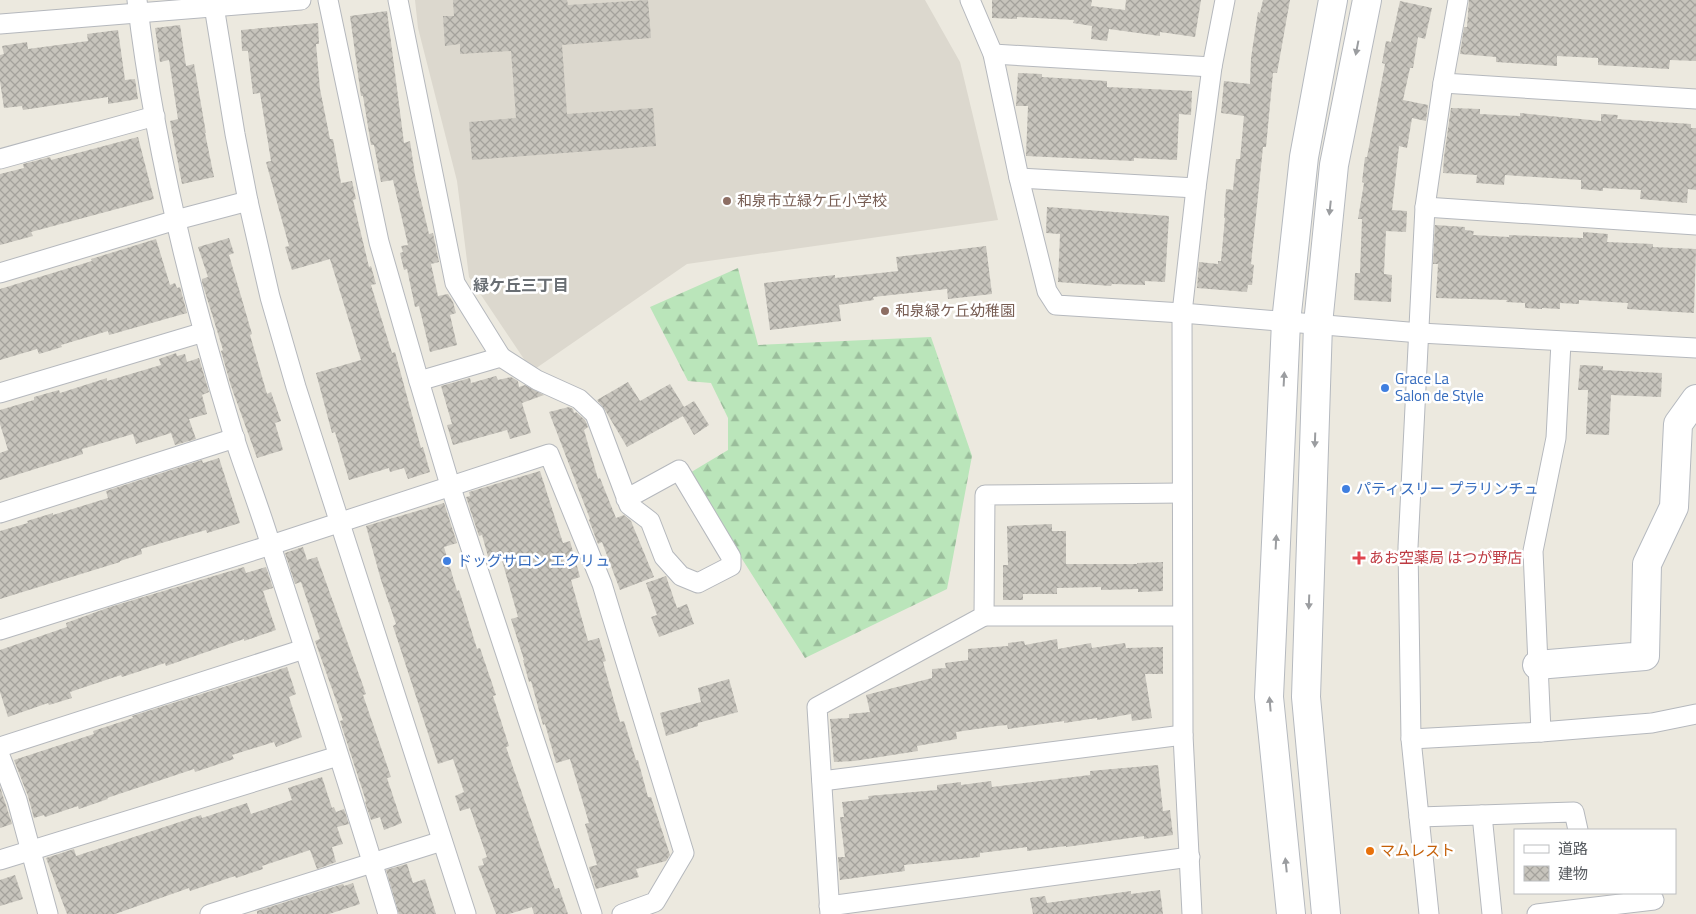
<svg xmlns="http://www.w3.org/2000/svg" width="1696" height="914" font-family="'Titillium Web','Noto Sans JP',sans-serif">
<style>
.education{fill:#dcd8ce}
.forest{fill:url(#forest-firs)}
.building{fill:url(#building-cross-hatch)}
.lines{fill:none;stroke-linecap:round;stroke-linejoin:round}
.street-casing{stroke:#b5b8bd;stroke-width:21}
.secondary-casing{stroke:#b5b9bf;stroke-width:30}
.street{stroke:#fff;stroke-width:19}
.secondary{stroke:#fff;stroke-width:28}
.oneway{fill:#9b9da0}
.education-dot{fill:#8d6e63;stroke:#fff;stroke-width:2}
.shop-dot{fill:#3f7fe0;stroke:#fff;stroke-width:2}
.health-dot{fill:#e0444e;stroke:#fff;stroke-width:2}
.food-dot{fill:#e8710a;stroke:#fff;stroke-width:2}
.labels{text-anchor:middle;stroke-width:5;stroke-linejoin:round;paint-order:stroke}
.education-label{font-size:15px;fill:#785e54;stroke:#fff;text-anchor:start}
.shop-label{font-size:15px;fill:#366cbe;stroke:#fff;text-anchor:start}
.health-label{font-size:15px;fill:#be3a42;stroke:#fff;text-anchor:start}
.food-label{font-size:15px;fill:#c56008;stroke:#fff;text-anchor:start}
.neighbourhood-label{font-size:16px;font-weight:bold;fill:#696e73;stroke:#fff}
</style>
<defs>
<pattern id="forest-firs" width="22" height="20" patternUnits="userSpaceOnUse" patternTransform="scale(1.25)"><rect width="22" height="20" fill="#bae5ba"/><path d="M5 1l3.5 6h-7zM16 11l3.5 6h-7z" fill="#9abd9b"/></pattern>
<pattern id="building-cross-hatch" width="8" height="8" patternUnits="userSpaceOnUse" patternTransform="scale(1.25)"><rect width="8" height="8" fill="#c7c4bc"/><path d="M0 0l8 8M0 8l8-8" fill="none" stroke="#a4a29c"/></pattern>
</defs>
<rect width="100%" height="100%" fill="#ece9df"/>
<!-- education -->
<path class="education" d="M415,0H925L960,62L998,220L687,264L532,371L469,277L457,181L418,28Z"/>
<!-- forest -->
<path class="forest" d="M738,268L758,345L931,337L972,456L947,589L805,658L688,474L728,450V418L711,383L688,381L650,307Z"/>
<!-- building -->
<g class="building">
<path d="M453,0H567L568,5L648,0L651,38L562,45L567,114L653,108L656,146L472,160L469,122L516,118L511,51L460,54V44L445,46L443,16H454Z"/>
<path d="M992,0H1092L1091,6L1125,10L1126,0H1201L1195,37L1160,32V36L1109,29L1107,41L1091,39L1092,26L1073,23L1074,20L1017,17V19L992,18Z"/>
<path d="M1263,0H1290L1277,73H1273L1266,147H1263L1251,264L1254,265L1252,285H1248L1247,292L1197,288L1199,262L1218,264V261H1221L1225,218H1224L1226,189L1233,190L1236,159H1240L1244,116L1221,113L1224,81L1250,84L1251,58L1258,12L1260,13Z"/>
<path d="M1469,0H1696V61L1670,60L1669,69L1598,65V58L1557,56V66L1496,62V57L1460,54L1464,27H1467Z"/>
<path d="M1400,1L1432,8L1425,39L1418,37L1413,68H1410L1403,100L1428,105L1426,121L1412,118L1407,148L1399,146L1392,210L1407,211L1406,232L1386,231L1384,274L1392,275L1391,302L1354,300L1355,273H1360L1362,219H1358L1364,183L1362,182L1365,157H1367L1385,64L1382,63L1386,41L1391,42Z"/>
<path d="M387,11L404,143L410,141L415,175L429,234L433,233L439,262L431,264L438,296L448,294L453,302L456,313L450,315L457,345L430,352L419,306L415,307L407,269L404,270L400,253L403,252L401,246L408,245L393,180L381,182L374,145H371L363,96H361L350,16Z"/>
<path d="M318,23L319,44H316L320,89L330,139H333L341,183L352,181L356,199L353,200L369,267L371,266L376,284L371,285L392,353L395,352L421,448L423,447L430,472L408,479L404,468L390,472L389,468L349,480L335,432L332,433L316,373L361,360L330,259L292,270L285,247L289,246L266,162L271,161L260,93L253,94L248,51H242L241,30Z"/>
<path d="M180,25L186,66L194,64L206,133H205L214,177L182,184L170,121L178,119L169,60L160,62L155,28Z"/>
<path d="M118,30L125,80L135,79L138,99L108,104V97L23,110L22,106L4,108L0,81V55L4,54L2,46L27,42L28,49L88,41L87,34Z"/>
<path d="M1018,73L1042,74V77L1107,81V87L1192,91L1191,115L1179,114L1177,160L1134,158V161L1026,156L1028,106H1016Z"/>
<path d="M1451,108L1480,109V114L1520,116V113L1601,121V114L1618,115L1617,119L1691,124V128H1696V190L1688,189L1687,203L1640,199L1641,190L1603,188V191L1581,189V180L1505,175L1504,185L1476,183L1477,175L1443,173L1444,157Z"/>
<path d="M138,137L154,199L31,232L33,236L0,245V174L24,168L23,164L35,161L50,157L51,160Z"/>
<path d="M1047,207L1169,216L1165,282L1145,281V285L1112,284L1111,286L1058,282L1060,234L1046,233Z"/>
<path d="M1435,225L1465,227V230L1474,231L1473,235L1509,237V235L1583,238V232L1608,234L1607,242L1653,244V247L1696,249L1694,313L1627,309L1628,303L1579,300V304L1560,303V309L1542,308V309L1525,308V303L1506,302L1507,300L1436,298L1438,264H1433Z"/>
<path d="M229,238L234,253L229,255L252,334L250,335L267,394L271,392L281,421L275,423L283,450L257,458L231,386L221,351L223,350L202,282V279L208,277L198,247Z"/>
<path d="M156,239L170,285L175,283L177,288L180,287L187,313L109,335L108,331L61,345L62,347L39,354L37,349L0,360V289L92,261L91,259Z"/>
<path d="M986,246L992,294L948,299L947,289L873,297L874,300L839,305L841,321L770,330L764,283L835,275V278L898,271L896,257Z"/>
<path d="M176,353L177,356L185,354L187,362L199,358L209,392L202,395L207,414L189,419L196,439L175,445L171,433L136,444L133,434L82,449L83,454L0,480V453L8,450L0,424V410L34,400V397L59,390L60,393L107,378V381L161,365L159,359Z"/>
<path d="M1580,365L1603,366V370L1662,373L1661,397L1611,395L1609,435L1586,434L1588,390H1578Z"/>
<path d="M496,376L498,380L511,377L518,381L519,387L525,385L544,395L522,403L531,433L510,439L507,430L453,445L447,425L452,424L441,386L470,378L471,383Z"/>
<path d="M628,382L640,401L670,384L684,407L694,401L709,425L694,435L683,416L627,447L605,410L597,400Z"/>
<path d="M569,407L573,409L574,413L576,412L585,420L588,427L584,430L598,479L600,478L616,518L624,515L631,521L654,577L620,590L602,542L598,544L589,520L590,519L549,412Z"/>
<path d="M219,458L240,523L207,533L206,530L141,549L142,554L120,561V562L0,599V531L28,523L27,521L53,513V515L108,498L106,491L202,460L203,463Z"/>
<path d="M540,471L563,543L570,541L580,577L571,580L588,641L599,638L606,661L603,662L620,722L624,721L636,760H638L648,797H651L670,855L666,861L636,869L639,877L596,889L589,867L597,865L585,824L589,823L570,759L556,763L545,724L543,725L531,681L529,682L523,660H524L511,619L518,617L501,557L489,560L482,535L479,536L466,497L470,496L469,492Z"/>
<path d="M444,503L457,543L444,547L457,591L459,590L477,649L480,648L496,695L493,696L509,746L506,747L555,889L559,888L568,914H534L532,907L509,914H496L478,866L484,865L482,859L487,857L470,808L460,811L455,796L464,792L453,759L438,764L393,626L396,624L381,580L366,526Z"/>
<path d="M1052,524V531H1066V564H1137V563L1163,562V591L1138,592V589L1101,590V587L1057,588V594H1023V600H1003V565H1008L1007,526Z"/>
<path d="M303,547L307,560L317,557L366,694L363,695L391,777L387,778L402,823L384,830L380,817L371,820L365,802L366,801L340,721L343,720L315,641L320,639L301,582L295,584L285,553Z"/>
<path d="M244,567L246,573L266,567L273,588L263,591L276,630L244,641V639L166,666L165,663L122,677L121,675L70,692L72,698L49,705L48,703L8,717L0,692V650L67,627L66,623L110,607Z"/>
<path d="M666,576L677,608L687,604L694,624L659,637L651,617L657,615L646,583Z"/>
<path d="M1057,639L1058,649L1091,643L1092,648L1125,643L1126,648L1163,647V674H1145L1152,718L1132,721L1131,714L1097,720V718L1064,723V721L1008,729L1007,725L997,726L956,732L957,739L917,746L918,751L854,761L834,762L830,719L849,718V714L870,712L866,695L932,678V669L946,668L945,663L968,660V649L1008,646V643L1024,641L1025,645Z"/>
<path d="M287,667L296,694L289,697L302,737L276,747L274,742L232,755L234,759L195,772L194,769L107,798L108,799L79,809L78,806L45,817L44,815L34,818L28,796L14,760L94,734L93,731L133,718L132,716Z"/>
<path d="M729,679L738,712L698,723V726L666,736L660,713L701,702L698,688Z"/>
<path d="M1158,765L1163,811L1170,810L1173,835L1144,839V836L1066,847V846L1027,851V847L980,853V857L904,865L905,871L840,880L838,857H845L840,817H844L842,802L869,799L868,796L937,790V785L961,782V785L991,781L992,787L1090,775V771Z"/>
<path d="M322,777L332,808L334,807L336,812L344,809L349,824L337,827L343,844L332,847L336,862L317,869L310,850L262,866L263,869L236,878L235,876L190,891L189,888L115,914H67L46,858L74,849L76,856L201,815L202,818L247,803L251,814L292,800L288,788Z"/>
<path d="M0,787L12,824L0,828Z"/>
<path d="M407,864L413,883L425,879L436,914H399L386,870Z"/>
<path d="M15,875L23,899L0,906V880Z"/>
<path d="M353,883L360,904L329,914H257V911L343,884L344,886Z"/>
<path d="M1160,890L1163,914H1033L1030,898L1045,896L1047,903L1131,891V894Z"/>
</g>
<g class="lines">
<!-- street casing -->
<g class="street-casing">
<g id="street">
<path d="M137,0C154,147 191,296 234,437C246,474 260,509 271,546C311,668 351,791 388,914"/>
<path d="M213,0L235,134L248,201L270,297L296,387L466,914"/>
<path d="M328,0L379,242L419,381L450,485L592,914"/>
<path d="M398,0L455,283L501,357L419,381"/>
<path d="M970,0L993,54L1019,178L1047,291L1056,305L1182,313L1420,333L1696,348"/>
<path d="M0,24L301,0"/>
<path d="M993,54L1212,67"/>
<path d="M1443,83L1696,99"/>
<path d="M0,159L155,116"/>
<path d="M1019,178L1196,188"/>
<path d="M1425,207L1696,225"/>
<path d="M0,273L176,220L248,201"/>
<path d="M501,357L537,380L579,399L595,414L629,505L650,521L664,557L681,576L698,583L731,566V557L679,470L626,499"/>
<path d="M0,393L204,332"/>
<path d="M0,513L235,438"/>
<path d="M984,616H1182"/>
<path d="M0,630L271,545L549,454L602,584L684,853L655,902L622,914"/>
<path d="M1541,732L1533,551L1556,438L1561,342"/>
<path d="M1411,739L1541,732L1652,723L1696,714"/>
<path d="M0,747L304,649"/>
<path d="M0,756L17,800L48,914"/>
<path d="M822,781L1183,735"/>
<path d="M1482,815L1492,914"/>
<path d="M1419,817L1574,812L1578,830"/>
<path d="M0,860L338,756"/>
<path d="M829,906L1190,857"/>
<path d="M210,914L442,841"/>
<path d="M830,914L817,707L984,616L985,495L1182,493"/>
<path d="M1192,914L1183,735L1182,313L1196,188L1212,67L1225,0"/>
<path d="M1429,914L1411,739L1408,547L1425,207L1443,83L1458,0"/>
<path d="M1537,914L1654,900"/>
</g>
</g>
<!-- secondary casing -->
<g class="secondary-casing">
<g id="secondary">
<path d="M1537,665L1645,656L1647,564L1674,507L1678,424L1696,399"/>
<path d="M1291,914L1269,697L1286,322L1304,157L1333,0"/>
<path d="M1326,914L1306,697L1318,324L1334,165L1367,0"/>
</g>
</g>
<!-- street -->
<use href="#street" class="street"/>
<!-- secondary -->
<use href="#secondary" class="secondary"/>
</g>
<!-- one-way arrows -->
<defs><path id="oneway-solid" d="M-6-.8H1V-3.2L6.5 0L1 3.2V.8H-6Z" transform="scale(1.25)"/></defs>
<g class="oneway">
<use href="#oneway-solid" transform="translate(1357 48) rotate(101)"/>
<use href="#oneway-solid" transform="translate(1330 208) rotate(96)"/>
<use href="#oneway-solid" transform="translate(1284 379) rotate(-87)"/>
<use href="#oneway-solid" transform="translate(1315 440) rotate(92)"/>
<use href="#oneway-solid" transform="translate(1276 542) rotate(-87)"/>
<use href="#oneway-solid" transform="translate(1309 602) rotate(92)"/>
<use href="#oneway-solid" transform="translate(1270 704) rotate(-95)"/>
<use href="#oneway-solid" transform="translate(1286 865) rotate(-96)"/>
</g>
<!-- markers -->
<g class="education-dot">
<circle cx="727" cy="201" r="5"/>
<circle cx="885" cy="311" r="5"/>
</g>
<g class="shop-dot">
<circle cx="1385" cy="388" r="5"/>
<circle cx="1346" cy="489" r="5"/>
<circle cx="447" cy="561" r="5"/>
</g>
<path class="health-dot" d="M1356.5 550.5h5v5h5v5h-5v5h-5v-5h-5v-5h5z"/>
<circle class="food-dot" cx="1370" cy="851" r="5"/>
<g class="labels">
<!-- education labels -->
<g class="education-label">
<text x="737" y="206">和泉市立緑ケ丘小学校</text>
<text x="895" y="316">和泉緑ケ丘幼稚園</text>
</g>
<!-- shop labels -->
<g class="shop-label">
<text x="1395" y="384">Grace La<tspan x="1395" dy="17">Salon de Style</tspan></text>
<text x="1356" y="494">パティスリー プラリンチュ</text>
<text x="457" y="566">ドッグサロン エクリュ</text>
</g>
<!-- health labels -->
<g class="health-label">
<text x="1369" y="563">あお空薬局 はつが野店</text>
</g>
<!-- food labels -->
<g class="food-label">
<text x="1380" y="856">マムレスト</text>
</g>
<!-- neighbourhood labels -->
<g class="neighbourhood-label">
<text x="521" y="291">緑ケ丘三丁目</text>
</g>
</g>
<!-- legend -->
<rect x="1514" y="829" width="162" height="65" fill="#ffffff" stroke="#bcbec0"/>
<rect x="1524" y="845" width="25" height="8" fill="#ffffff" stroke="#bcbec0"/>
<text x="1558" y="854" font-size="15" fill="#585c61">道路</text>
<rect x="1524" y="866" width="25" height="15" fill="url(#building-cross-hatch)" stroke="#bcbec0"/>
<text x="1558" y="879" font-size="15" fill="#585c61">建物</text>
</svg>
